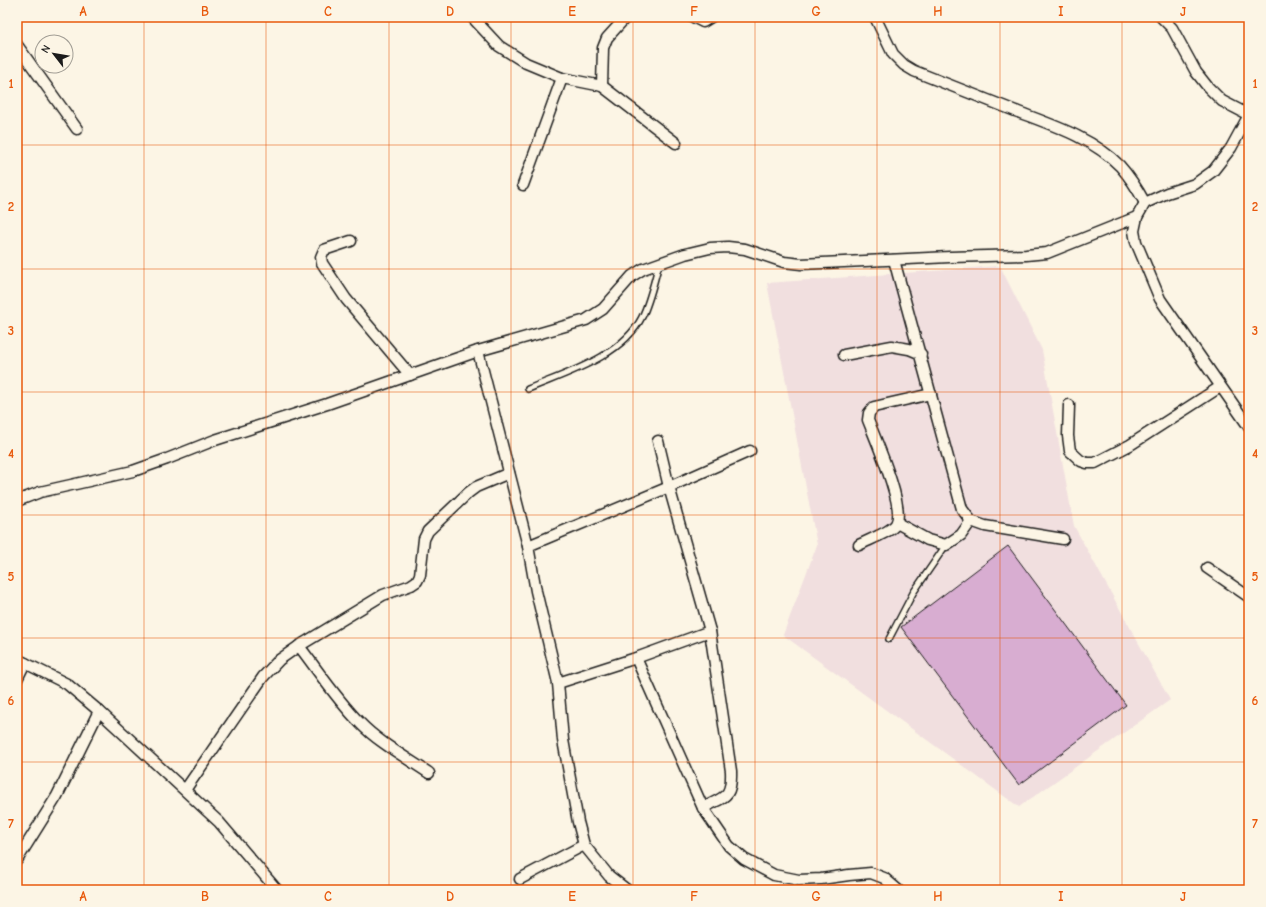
<svg xmlns="http://www.w3.org/2000/svg" width="1266" height="907" font-family="'Comic Neue',sans-serif">
<style>
.built{fill:#f1dfdf}
.building{fill:#d8add1;stroke:#1c1c1c}
.lines{fill:none;stroke-linecap:round;stroke-linejoin:round}
.lane-casing{stroke:#1c1c1c;stroke-width:8}
.street-casing{stroke:#1c1c1c;stroke-width:13}
.lane{stroke:#fcf5e5;stroke-width:5}
.street{stroke:#fcf5e5;stroke-width:10}
.grid{fill:none;stroke:#e8590c;stroke-width:1;stroke-opacity:0.55}
.neatline{fill:none;stroke:#e8590c;stroke-width:1.5}
.grid-label{font-size:13px;text-anchor:middle;font-weight:bold;fill:#e8590c}
</style>
<rect width="100%" height="100%" fill="#fcf5e5"/>
<filter id="ink" filterUnits="userSpaceOnUse"><feTurbulence type="fractalNoise" baseFrequency=".025" numOctaves="2"/><feDisplacementMap in="SourceGraphic" scale="8" xChannelSelector="R" yChannelSelector="G"/><feConvolveMatrix kernelMatrix="1 2 1 2 8 2 1 2 1" color-interpolation-filters="sRGB"/></filter>
<g filter="url(#ink)">
<!-- built -->
<path class="built" d="M1000,266L1042,350L1074,526L1170,700L1019,807L783,635L817,545L767,283Z"/>
<!-- building -->
<path class="building" d="M1008,546L1126,705L1019,785L901,627Z"/>
<g class="lines">
<!-- lane casing -->
<g class="lane-casing">
<g id="lane">
<path d="M528,389C566,373 622,357 642,317C650,301 654,281 659,264"/>
<path d="M889,639L913,593L946,545"/>
</g>
</g>
<!-- street casing -->
<g class="street-casing">
<g id="street">
<path d="M472,17L499,46L526,63L562,78L602,86L676,143"/>
<path d="M693,17L703,22L711,17"/>
<path d="M875,17L893,54L904,65L914,71C947,84 980,97 1013,110C1049,124 1092,137 1120,166C1130,177 1138,190 1145,203"/>
<path d="M1161,17L1172,28L1196,72L1207,86L1222,101L1249,115L1231,148L1213,171L1195,184L1167,193L1145,203L1137,217L1134,231L1136,242L1160,299L1249,427"/>
<path d="M17,45L77,129"/>
<path d="M602,86L603,48L607,38L626,17"/>
<path d="M523,185L562,78"/>
<path d="M351,241L324,250L321,257L322,263L346,299L410,375"/>
<path d="M894,260L962,509L971,521L985,526L1063,539"/>
<path d="M478,351L528,546L536,591L558,683L563,740L578,822L584,845L609,876L627,890"/>
<path d="M844,355L892,346L909,349L921,354"/>
<path d="M1069,405L1068,436L1070,451L1081,461L1087,463H1095L1130,445L1220,387"/>
<path d="M658,441L669,487L710,631L731,771C732,798 725,796 703,808"/>
<path d="M17,501L40,492L133,471L167,459L215,440L327,404L478,351L586,320L603,309L632,276L643,269L685,254L710,248L728,247L745,249L784,262L801,264L950,257L1026,255L1047,253L1137,217"/>
<path d="M897,523L928,540L946,545L961,535L971,521"/>
<path d="M859,545C868,540 891,532 896,524C906,508 875,438 868,420L869,413L874,407L931,394"/>
<path d="M528,546L669,487L750,451"/>
<path d="M1207,568L1249,597"/>
<path d="M299,646C319,672 337,700 360,723C378,742 407,758 429,773"/>
<path d="M636,658L703,808L729,846L744,859L774,875L799,880L821,879L849,875L871,873L884,878L898,890"/>
<path d="M17,659L67,684L99,711L219,822L277,890"/>
<path d="M17,679L25,663"/>
<path d="M558,683L636,658L710,631"/>
<path d="M185,790L263,677L279,660L299,646L383,595L411,585L417,581L420,575L424,539L428,531L468,493L476,487L509,473"/>
<path d="M17,860L57,796L99,711"/>
<path d="M520,879L584,845"/>
</g>
</g>
<!-- lane -->
<use href="#lane" class="lane"/>
<!-- street -->
<use href="#street" class="street"/>
</g>
</g>
<!-- grid -->
<path class="grid" d="M144,17V890M266,17V890M389,17V890M511,17V890M633,17V890M755,17V890M877,17V890M1000,17V890M1122,17V890M17,145H1249M17,269H1249M17,392H1249M17,515H1249M17,638H1249M17,762H1249"/>
<!-- margin -->
<rect width="1266" height="907" fill="none" stroke="#fcf5e5" stroke-width="44"/>
<!-- north arrow -->
<g transform="translate(54 54) rotate(301)"><circle r="19" fill="#fcf5e5" stroke="#a29e95"/>
<path d="M0-3L7 15L0 10L-7 15Z" fill="#1c1c1c"/>
<text y="-6" font-size="11" font-weight="bold" text-anchor="middle" fill="#1c1c1c">N</text>
</g>
<rect x="22" y="22" width="1222" height="863" class="neatline"/>
<g class="grid-label">
<text x="83" y="16">A</text>
<text x="205" y="16">B</text>
<text x="328" y="16">C</text>
<text x="450" y="16">D</text>
<text x="572" y="16">E</text>
<text x="694" y="16">F</text>
<text x="816" y="16">G</text>
<text x="938" y="16">H</text>
<text x="1061" y="16">I</text>
<text x="1183" y="16">J</text>
<text x="11" y="88">1</text>
<text x="1255" y="88">1</text>
<text x="11" y="211">2</text>
<text x="1255" y="211">2</text>
<text x="11" y="335">3</text>
<text x="1255" y="335">3</text>
<text x="11" y="458">4</text>
<text x="1255" y="458">4</text>
<text x="11" y="581">5</text>
<text x="1255" y="581">5</text>
<text x="11" y="705">6</text>
<text x="1255" y="705">6</text>
<text x="11" y="828">7</text>
<text x="1255" y="828">7</text>
<text x="83" y="901">A</text>
<text x="205" y="901">B</text>
<text x="328" y="901">C</text>
<text x="450" y="901">D</text>
<text x="572" y="901">E</text>
<text x="694" y="901">F</text>
<text x="816" y="901">G</text>
<text x="938" y="901">H</text>
<text x="1061" y="901">I</text>
<text x="1183" y="901">J</text>
</g>
</svg>
